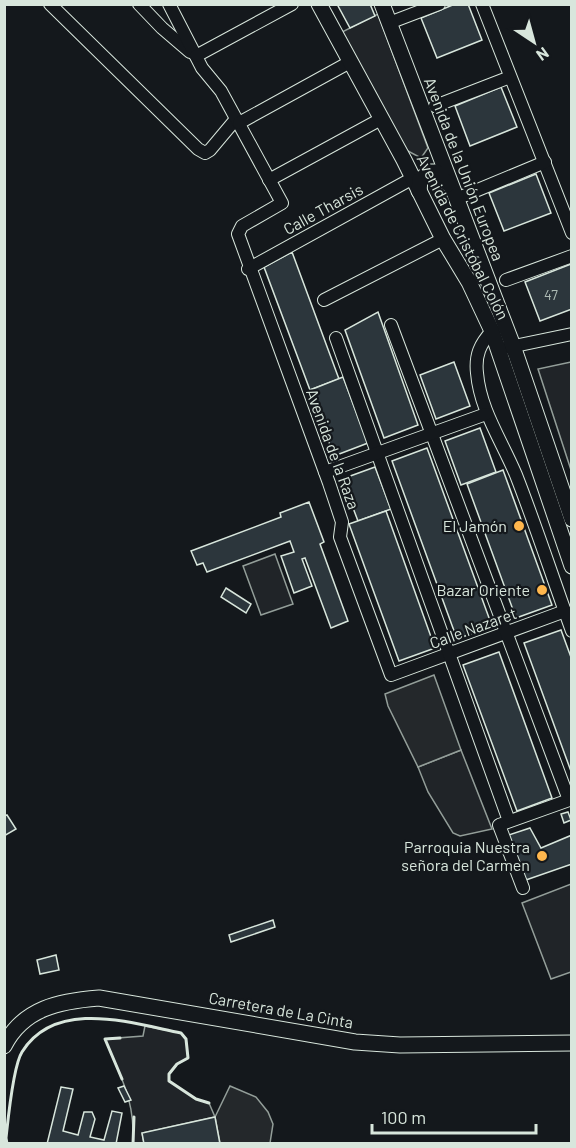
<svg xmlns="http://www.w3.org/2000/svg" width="576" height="1148" font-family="Barlow,sans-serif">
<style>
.green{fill:#202428;stroke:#939e99;stroke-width:1.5}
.parking{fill:#24282b;stroke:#939e99;stroke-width:1.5}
.building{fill:#2c363c;stroke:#d8e6dc;stroke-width:1.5}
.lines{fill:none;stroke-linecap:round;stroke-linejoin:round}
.minor-casing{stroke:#d8e6dc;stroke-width:14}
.major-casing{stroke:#d8e6dc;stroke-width:17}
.minor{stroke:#14181c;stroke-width:12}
.major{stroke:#14181c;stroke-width:15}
.wall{stroke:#d8e6dc;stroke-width:3}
.poi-dot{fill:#ffb74d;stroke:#14181c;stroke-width:2}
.labels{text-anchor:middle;stroke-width:4.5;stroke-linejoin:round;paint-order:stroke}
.number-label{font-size:14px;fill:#adbab4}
.street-label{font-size:16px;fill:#d8e6dc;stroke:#14181c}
.poi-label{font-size:16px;fill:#d8e6dc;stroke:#14181c;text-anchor:end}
</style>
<rect width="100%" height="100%" fill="#14181c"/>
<!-- green -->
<g class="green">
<path d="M378,14L428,148L421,158L406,150L342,32Z"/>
<path d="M571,362H572L571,470L538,369Z"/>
<path d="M275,554L293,604L261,615L243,566Z"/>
<path d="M461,750L492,829L460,836L453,833L428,792L418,767Z"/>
<path d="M571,884V972L551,979L522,903Z"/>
<path d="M145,1026L181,1033L186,1039L188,1058L177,1064L169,1074V1081L196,1099L209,1103L215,1117L142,1133L144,1143H133C135,1100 121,1078 105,1039L143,1036Z"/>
</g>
<!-- parking -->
<g class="parking">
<path d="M434,675L461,750L418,767L388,706L385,694Z"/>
<path d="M230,1086L256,1097L268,1112L273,1124L270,1143H220L215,1117Z"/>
</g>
<!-- building -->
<g class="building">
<path d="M337,4H370L375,16L350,28Z"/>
<path d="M455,4H468L482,40L437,58L421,18Z"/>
<path d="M501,87L517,127L470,146L455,106Z"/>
<path d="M536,174L551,213L504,231L489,193Z"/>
<path d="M292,252L339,379L310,390L264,267Z"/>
<path d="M571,264L572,309L540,321L525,282Z"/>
<path d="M378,312L418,425L384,438L345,330Z"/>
<path d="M454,362L470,406L436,419L420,375Z"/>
<path d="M343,377L368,443L334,456L310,390Z"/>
<path d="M480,428L496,472L461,485L445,441Z"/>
<path d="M427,448L492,626L457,639L392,461Z"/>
<path d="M375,467L391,509L358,521L342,479Z"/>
<path d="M503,470L552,605L516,618L467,484Z"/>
<path d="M309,502L324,542L320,544L348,621L331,628L305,558L302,559L312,586L294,593L281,556L294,552L290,541L207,572L203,563L197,565L191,551L281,517L280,513Z"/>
<path d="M386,511L435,648L399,661L349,524Z"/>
<path d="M226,588L251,604L246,613L221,597Z"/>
<path d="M561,630L572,660V774L524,643Z"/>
<path d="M499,652L552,798L517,811L463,665Z"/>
<path d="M568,812L571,820L564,823L561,814Z"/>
<path d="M7,815L16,829L4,836V816Z"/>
<path d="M530,828L541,848L572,835V864L523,881L506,836Z"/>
<path d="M273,920L275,927L231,942L229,935Z"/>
<path d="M56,955L59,970L40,974L37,960Z"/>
<path d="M124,1086L131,1100L125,1102L118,1088Z"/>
<path d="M61,1087L73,1089L63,1131L78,1135L84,1112H92L95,1119L90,1137L104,1140L112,1111L122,1113L116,1144H47Z"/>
<path d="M215,1117L220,1144H144L142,1133Z"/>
</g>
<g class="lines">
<!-- minor casing -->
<g class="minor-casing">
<g id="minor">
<path d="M50,4L198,149L205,153L210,150L236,119"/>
<path d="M139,4L162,28L190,52"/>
<path d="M169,4L202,68L221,91L282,203L242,226L238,234L329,483L342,522L340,537L391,675L565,611"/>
<path d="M482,4L572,233"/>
<path d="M389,23L439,4"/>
<path d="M196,56L292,4"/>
<path d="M435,106L510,77"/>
<path d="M239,123L350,62"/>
<path d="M269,180L381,119"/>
<path d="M456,199L545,162"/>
<path d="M248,269L413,178"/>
<path d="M506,280L572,256"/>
<path d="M324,300L443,239"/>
<path d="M391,325L569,800"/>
<path d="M492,331C480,344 475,355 477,373C480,410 502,441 516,475C536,526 553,579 572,631"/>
<path d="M336,338L509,821"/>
<path d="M505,348L572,334"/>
<path d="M325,472L486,414"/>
<path d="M523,888L499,825L572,799"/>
</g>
</g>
<!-- major casing -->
<g class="major-casing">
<g id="major">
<path d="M319,4L404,160L443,239L469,282L492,331L572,566"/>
<path d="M382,4L513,346L572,519"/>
<path d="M419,191L420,180L429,172H436L448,184"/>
<path d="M4,1046C23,1008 60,1001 99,998L355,1042L400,1045L572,1043"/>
</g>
</g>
<!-- minor -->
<use href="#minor" class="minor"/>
<!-- major -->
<use href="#major" class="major"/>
<!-- wall -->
<g class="wall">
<path d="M120,1038L105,1039L122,1079"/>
<path d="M7,1144L6,1138C8,1120 13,1066 22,1052C56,998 131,1023 181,1033L186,1039L188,1058L177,1064L169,1074V1081L196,1099L209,1103"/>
<path d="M133,1144L134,1117"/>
</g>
</g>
<!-- markers -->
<g class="poi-dot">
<circle cx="519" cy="526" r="6"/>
<circle cx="542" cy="590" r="6"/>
<circle cx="542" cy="856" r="6"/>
</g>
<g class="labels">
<!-- number labels -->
<g class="number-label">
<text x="551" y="300">47</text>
</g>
<!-- street labels -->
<g class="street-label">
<text transform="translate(464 169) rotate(69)" y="6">Avenida de la Unión Europea</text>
<text transform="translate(323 209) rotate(-29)" y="6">Calle Tharsis</text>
<text transform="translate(463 237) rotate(63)" y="6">Avenida de Cristóbal Colón</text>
<text transform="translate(333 449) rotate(70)" y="6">Avenida de la Raza</text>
<text transform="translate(473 628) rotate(-20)" y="6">Calle Nazaret</text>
<text transform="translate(281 1010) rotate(10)" y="6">Carretera de La Cinta</text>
</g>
<!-- poi labels -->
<g class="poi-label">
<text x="507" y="532">El Jamón</text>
<text x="530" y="596">Bazar Oriente</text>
<text x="530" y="853">Parroquia Nuestra<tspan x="530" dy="18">señora del Carmen</tspan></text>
</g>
</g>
<!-- border -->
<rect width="576" height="1148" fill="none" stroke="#d8e6dc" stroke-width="12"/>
<!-- north arrow -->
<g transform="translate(534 42) rotate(144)" stroke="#14181c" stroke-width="4.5" paint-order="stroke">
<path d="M0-4.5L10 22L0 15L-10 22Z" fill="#d8e6dc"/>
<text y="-9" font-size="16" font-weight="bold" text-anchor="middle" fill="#d8e6dc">N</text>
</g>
<!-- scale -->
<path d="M372 1124v9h164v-9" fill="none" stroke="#d8e6dc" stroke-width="3"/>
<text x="381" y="1124" font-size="18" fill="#d8e6dc" stroke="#14181c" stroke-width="4.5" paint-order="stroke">100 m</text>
</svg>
